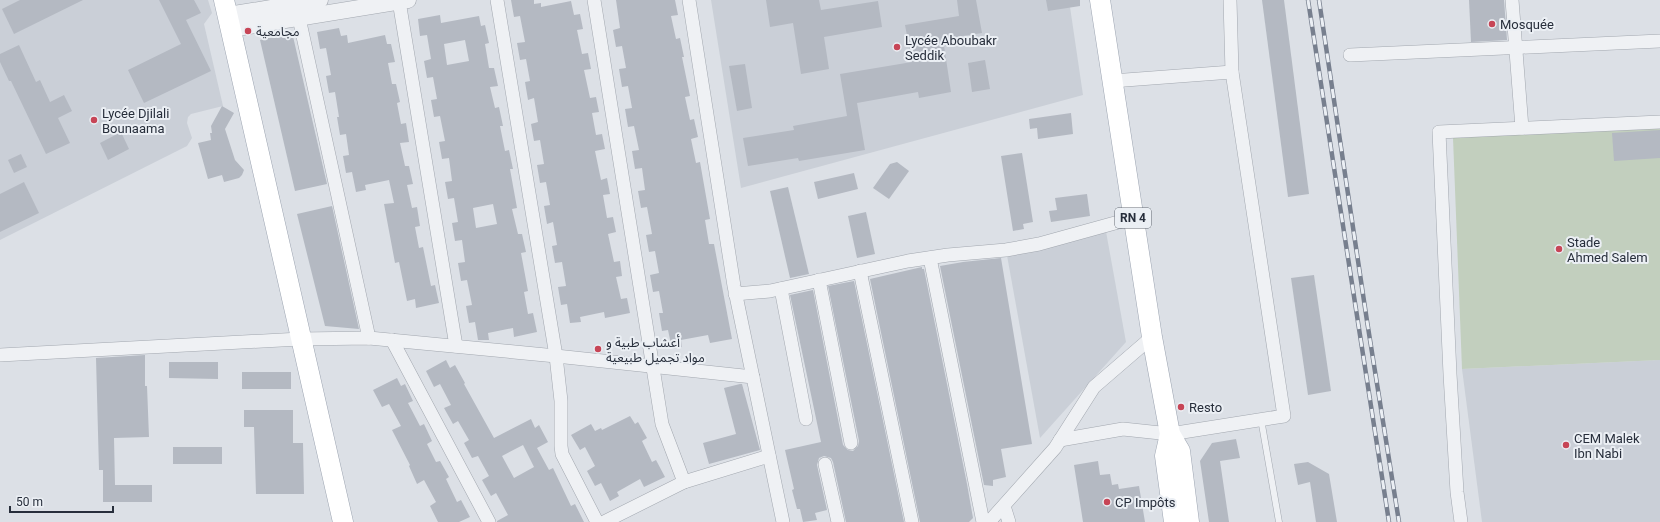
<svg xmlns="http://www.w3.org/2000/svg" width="1660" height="522" font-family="Roboto,'Noto Sans Arabic',sans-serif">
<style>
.built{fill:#cacfd7}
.green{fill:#c2cfbe}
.building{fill:#b4b9c2;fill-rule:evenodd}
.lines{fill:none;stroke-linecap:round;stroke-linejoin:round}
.service-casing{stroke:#a2a7af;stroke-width:7}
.minor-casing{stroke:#a2a7af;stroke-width:14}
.tertiary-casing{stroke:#a2a7af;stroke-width:17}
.primary-casing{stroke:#9ca4b1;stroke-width:21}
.service{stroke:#eff1f4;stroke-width:6}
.minor{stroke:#eff1f4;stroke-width:13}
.tertiary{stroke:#eff1f4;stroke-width:16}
.primary{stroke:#fff;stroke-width:20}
.rail-casing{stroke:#777f8e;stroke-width:4.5}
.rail{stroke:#ebeff4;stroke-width:3;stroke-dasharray:9;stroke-linecap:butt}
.poi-dot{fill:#c74556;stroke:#ebeff4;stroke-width:1.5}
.labels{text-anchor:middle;stroke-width:4;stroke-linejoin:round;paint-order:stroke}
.shield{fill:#ebeff4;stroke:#626872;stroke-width:1}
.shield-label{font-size:12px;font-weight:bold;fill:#272e3b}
.poi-label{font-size:13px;fill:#272e3b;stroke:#ebeff4;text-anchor:start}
</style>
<rect width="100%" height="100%" fill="#dce0e6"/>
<!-- built -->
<g class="built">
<path d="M0,0H208L212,13L204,24L223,106L191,114L188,117L187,123L192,138L187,146L0,240Z"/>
<path d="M711,0H1069L1083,95L741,188Z"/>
<path d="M1105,226L1126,342L1040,438L1006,250Z"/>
<path d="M1660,360V522H1482L1462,369Z"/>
</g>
<!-- green -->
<path class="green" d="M1660,127V360L1462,369L1453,138Z"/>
<!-- building -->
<g class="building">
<path d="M20,0H83L14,34L2,9Z"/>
<path d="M159,0H194L201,13L186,20L211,71L144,103L128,70L181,44Z"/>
<path d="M511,0H534V4L541,3V7L571,1L574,15L580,14L583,29L577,30L582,54L588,53L591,69L584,70L590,98L596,97L599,112L592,113L596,135L602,134L605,149L595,151L601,180L607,178L610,194L603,195L607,218L613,217L616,232L608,234L614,262L620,261L622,276L616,277L621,299L627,298L630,313L605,318L604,312L580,317L581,322L570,323L567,304L561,305L558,287L566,286L562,262L555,263L552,246L557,245L553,222L547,224L544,206L550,205L546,182L540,183L537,165L544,164L540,140L534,141L531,124L538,122L534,98L528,100L525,82L530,81L526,59L520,60L517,43L525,42L520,16L514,17Z"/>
<path d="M616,0H675L678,15L671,16L676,39L680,38L684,57H682L690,96L685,97L690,120L694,119L698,137L691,139L696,163L700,162L710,219L705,220L709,244H714L732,339L710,343L708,335L681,340L682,347L672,349L668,330L662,331L659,313H663L659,291L653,292L650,275L659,273L655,251L649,252L646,235L652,234L647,207L641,208L638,191L645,190L642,168L635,169L632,151L639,150L634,126L628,127L625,109L632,108L628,86L622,87L619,69L626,68L622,46L616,47L613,30L620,28Z"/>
<path d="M766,0H819L821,10L878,1L882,27L824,37L829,69L801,74L793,23L770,27Z"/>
<path d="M957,0H976L982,33L943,39L951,92L919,98L918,92L857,103L865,150L799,161L798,158L748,166L743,138L794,130L793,126L847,116L840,74L912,62L905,25L959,16Z"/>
<path d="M1046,0H1080V6L1048,11Z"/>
<path d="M1262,0H1284L1309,194L1288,197Z"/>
<path d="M1469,0H1504L1507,40L1471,42Z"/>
<path d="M440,15L441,23L479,16L481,26L485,25L489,43L485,44L489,68H494L498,86L490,87L495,108L499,107L503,126H500L505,151L509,150L513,169H510L517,208L512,209L518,234H522L526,252L521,253L528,291L524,292L528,314L533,313L537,332L514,337L513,328L488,333L489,340H478L475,322L469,323L466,306L472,305L467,280L461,281L458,263L465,262L462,240L455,241L452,223L458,222L454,198L448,199L445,182L452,181L449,158L442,159L439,142L445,141L440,116L434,117L431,100L437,99L433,77L427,78L424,61L431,59L427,35L420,36L418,19ZM465,40L469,61L447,65L444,44ZM493,204L497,224L476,228L473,208Z"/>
<path d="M339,28L341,36L347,35L348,43L385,35L387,44H391L395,62L388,63L392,84H396L400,102L397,103L401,124L406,123L409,142L400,143L405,166H409L413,184L407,185L412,208L417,207L420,226L415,227L419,248L423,247L431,286L435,285L439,303L416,308L415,299L407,301L399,262L395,263L384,204L394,203L389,180L365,185L366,190L356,192L352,172L346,173L343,156L349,155L346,134L340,135L337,117H339L335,92L329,93L326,76L331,75L326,48L320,49L317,32Z"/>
<path d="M292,32L327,184L295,191L260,40Z"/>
<path d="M19,45L36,82L40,80L50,102L64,95L72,111L58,118L70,143L46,154L11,81H9L0,62V54Z"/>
<path d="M985,60L990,89L972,92L968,63Z"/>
<path d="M745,64L752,108L737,111L729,66Z"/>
<path d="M222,106L234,113L225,129L235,160L244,170L242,175L239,178L224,182L222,175L208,179L198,143L211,140L210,133H212L211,126Z"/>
<path d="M1071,113L1073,134L1038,139L1037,128L1030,129L1029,119Z"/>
<path d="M1660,130V158L1614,161L1612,133Z"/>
<path d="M121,132L129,149L108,160L100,143Z"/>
<path d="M1022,153L1033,222L1023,224L1024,229L1013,231L1001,156Z"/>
<path d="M21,154L27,167L14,173L8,160Z"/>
<path d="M897,162L909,171L889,199L873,188L890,164Z"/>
<path d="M854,173L858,189L818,199L814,182Z"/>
<path d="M24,182L39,213L0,232V194Z"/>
<path d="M788,187L809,274L790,278L770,191Z"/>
<path d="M1087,194L1090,216L1051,222L1049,211L1057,210L1055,198Z"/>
<path d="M332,206L359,329L325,326L297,214Z"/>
<path d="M866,212L875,254L857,258L848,216Z"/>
<path d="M1001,258L1032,444L1001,449L1006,477L993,480V486L984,485L940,266L963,262Z"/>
<path d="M922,267V269H924L967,484L973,518L969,522H920L870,279Z"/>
<path d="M1314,275L1331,391L1308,395L1291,278Z"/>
<path d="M854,281L904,522H846L833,462L831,458L824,456L819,458L817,465L827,510L815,513L817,520L803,522L800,509H797L792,490L794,489L785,450L821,442L790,295L813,290L843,445L848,450L853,451L858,446L859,441L828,286Z"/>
<path d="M145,355V386H147L149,437L114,438L115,485H152V502H103V470H99L96,358Z"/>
<path d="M446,360L450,368L455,365L465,383L464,384L494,438L531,419L535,428L539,425L548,442L537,448L549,470L553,468L571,506L575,504L584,522H497V521L508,515L496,493L491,496L482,480L489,476L478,456L472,458L464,443L469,440L458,421L453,424L444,408L451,405L440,384L434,387L426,371ZM523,445L534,467L514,478L502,456Z"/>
<path d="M169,362H218V379L169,378Z"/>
<rect x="242" y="372" width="49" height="17"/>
<path d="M397,378L401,386L405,384L413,401L408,403L420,426L424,424L432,441L427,444L436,462L440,461L449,477L446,479L457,502L461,500L470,517L459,522H438L430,506L436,502L424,480L417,484L409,466L410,465L392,430L401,426L389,404L382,407L373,390Z"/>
<path d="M740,384H742L760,450L709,464L703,443L736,434L724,388Z"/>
<path d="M244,410H293V443H303L304,494H256L254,427H244Z"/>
<path d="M630,416L635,424L638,422L647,438L642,441L652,462L656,460L665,477L644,487L640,479L617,492L619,496L610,501L601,483L595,486L587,471L595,466L585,447L580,450L571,435L591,424L595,431L601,428L602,430Z"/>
<path d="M1236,439L1240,458L1220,461L1229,522H1209L1200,461L1212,443Z"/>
<rect x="173" y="447" width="49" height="17"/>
<path d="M1098,461L1100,475L1110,474L1112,485L1118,484L1119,489L1139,486L1145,522H1083L1074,465Z"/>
<path d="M1308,462L1329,474L1337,522H1316L1310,482L1298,485L1294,464Z"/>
</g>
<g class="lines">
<!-- service casing -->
<g class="service-casing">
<path id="service" d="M1261,419L1279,522"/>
</g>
<!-- minor casing -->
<g class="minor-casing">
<g id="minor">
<path d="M497,0L556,356L561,401V446L562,454L597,522"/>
<path d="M594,0L662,424L684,482"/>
<path d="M689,0L734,286L783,522"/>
<path d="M1512,0L1522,128"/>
<path d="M399,1L456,346"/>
<path d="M299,18L369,338"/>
<path d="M1350,55L1660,41"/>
<path d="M1112,81L1232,72"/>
<path d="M930,258L983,522"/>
<path d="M860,271L912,522"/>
<path d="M819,280L851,443"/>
<path d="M781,289L806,419"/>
<path d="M735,294L770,291L908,261L948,255L1006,250L1039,244L1133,218"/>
<path d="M392,340L489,522"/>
<path d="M0,355L300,339L369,338L556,356L753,377"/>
<path d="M1060,440L1123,429L1170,434L1284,416L1232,72L1230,0"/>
<path d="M825,464L838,522"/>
<path d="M1004,506L1009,522"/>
<path d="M604,522L684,482L769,456"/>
<path d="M989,522L1055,448L1094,387L1152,337"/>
<path d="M1461,522L1457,492L1450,374L1439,132L1660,122"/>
</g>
</g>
<!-- tertiary casing -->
<g class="tertiary-casing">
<g id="tertiary">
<path d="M228,15L320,0"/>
<path d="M231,29L408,0"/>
</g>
</g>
<!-- primary casing -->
<g class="primary-casing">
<g id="primary">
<path d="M224,0L343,522"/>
<path d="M1100,0L1152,337L1170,434L1180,451L1189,522"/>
<path d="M1170,434L1165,456L1174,522"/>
</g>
</g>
<!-- service -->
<use href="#service" class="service"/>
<!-- minor -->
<use href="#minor" class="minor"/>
<!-- tertiary -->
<use href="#tertiary" class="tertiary"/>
<!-- primary -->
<use href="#primary" class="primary"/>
<!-- rail casing -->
<g class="rail-casing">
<g id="rail">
<path d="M1308,0L1389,522"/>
<path d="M1319,0L1367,321L1399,522"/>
</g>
</g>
<!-- rail -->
<use href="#rail" class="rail"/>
</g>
<!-- markers -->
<g class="poi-dot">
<circle cx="1492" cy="24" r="4"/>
<circle cx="248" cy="31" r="4"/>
<circle cx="897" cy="47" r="4"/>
<circle cx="94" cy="120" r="4"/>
<circle cx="1559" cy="249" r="4"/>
<circle cx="598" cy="349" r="4"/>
<circle cx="1181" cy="407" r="4"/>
<circle cx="1566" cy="445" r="4"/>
<circle cx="1107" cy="502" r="4"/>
</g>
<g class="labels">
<!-- shield labels -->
<rect class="shield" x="1115" y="208" width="36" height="20" rx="3"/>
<g class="shield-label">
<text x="1133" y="222">RN 4</text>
</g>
<!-- poi labels -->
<g class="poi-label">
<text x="1500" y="29">Mosquée</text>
<text x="256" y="36">مجامعية</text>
<text x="905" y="45">Lycée Aboubakr<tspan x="905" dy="15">Seddik</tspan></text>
<text x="102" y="118">Lycée Djilali<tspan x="102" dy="15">Bounaama</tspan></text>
<text x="1567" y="247">Stade<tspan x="1567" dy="15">Ahmed Salem</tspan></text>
<text x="606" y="347">أعشاب طبية و<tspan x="606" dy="15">مواد تجميل طبيعية</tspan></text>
<text x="1189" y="412">Resto</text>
<text x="1574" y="443">CEM Malek<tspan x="1574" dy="15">Ibn Nabi</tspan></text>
<text x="1115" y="507">CP Impôts</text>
</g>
</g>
<!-- scale -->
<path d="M10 506v6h103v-6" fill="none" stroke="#272e3b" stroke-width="2"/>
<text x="16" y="506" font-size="12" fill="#272e3b" stroke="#ebeff4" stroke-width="3" paint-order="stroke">50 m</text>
</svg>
